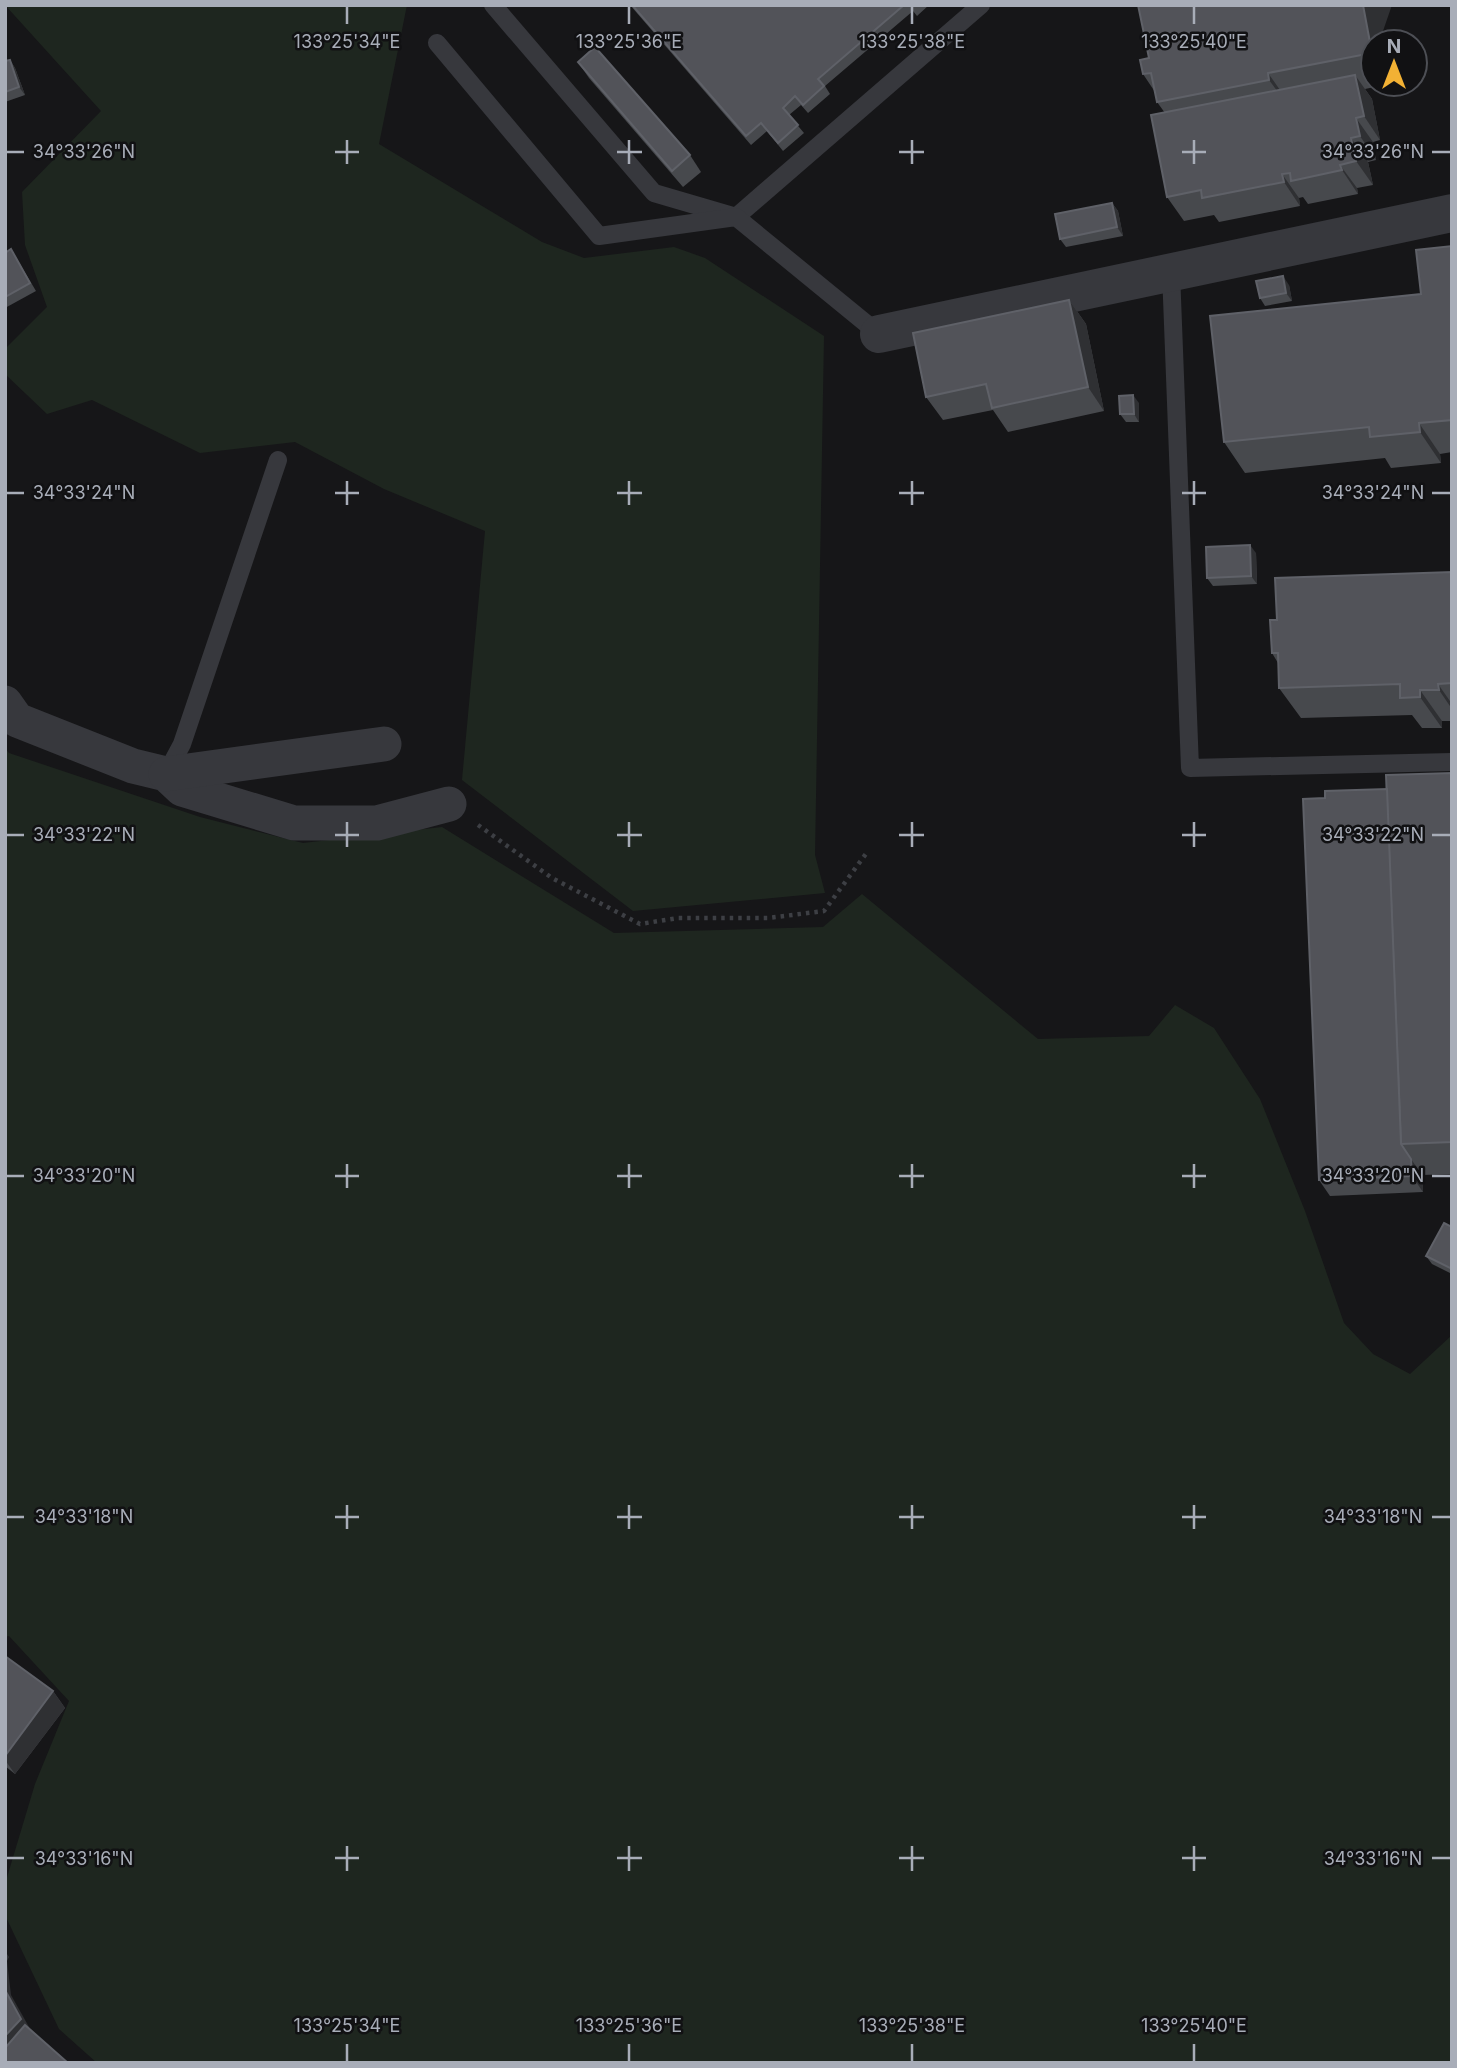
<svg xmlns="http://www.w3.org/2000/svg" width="1457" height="2068" font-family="Inter,sans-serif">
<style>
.green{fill:#1e261f}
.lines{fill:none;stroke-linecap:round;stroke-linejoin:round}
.path{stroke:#3d3f44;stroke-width:4.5;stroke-dasharray:3.5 5;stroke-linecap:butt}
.service{stroke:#37383d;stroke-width:18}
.minor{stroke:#37383d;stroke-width:35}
.tertiary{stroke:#37383d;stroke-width:38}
.wall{fill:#47494d}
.shaded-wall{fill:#2f3033}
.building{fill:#525359;stroke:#5f6168;stroke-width:2}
.ticks{fill:none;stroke:#a8adb8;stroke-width:2.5}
.ticks-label{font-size:18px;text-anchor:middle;fill:#a8adb8;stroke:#111113;stroke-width:5;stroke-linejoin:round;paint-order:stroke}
</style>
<rect width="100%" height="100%" fill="#161618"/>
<!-- green -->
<g class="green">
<path d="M5,5H407L379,144L542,242L584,258L674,247L705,258L824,336L815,855L825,893L633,911L462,780L485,531L384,489L295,442L200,453L92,400L47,414L5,374V349L47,307L25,245L22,192L101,111Z"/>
<path d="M5,748L9,753L200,817L303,843L442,827L614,933L823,927L862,894L1038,1039L1149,1036L1175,1005L1214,1028L1260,1099L1305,1211L1344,1323L1373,1354L1410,1374L1452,1335V2063H97L59,2029L5,1915V1884L35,1784L69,1701L9,1636L5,1637Z"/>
</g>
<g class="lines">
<!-- path -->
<path class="path" d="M478,825L552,878L640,924L678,918H768L824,911L868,851"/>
<!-- service -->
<g class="service">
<path d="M493,5L654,193L736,217L981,5"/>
<path d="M437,43L599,236L736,217L879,334"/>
<path d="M1171,272L1190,768L1452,762"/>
<path d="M166,774L182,744L278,460"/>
</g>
<!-- minor -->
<g class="minor">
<path d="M5,703L17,720L133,766L166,774L182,789L294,823H377L449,804"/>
<path d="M166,774L384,744"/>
</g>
<!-- tertiary -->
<path class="tertiary" d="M879,334L1452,213"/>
</g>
<!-- wall -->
<g class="wall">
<path d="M630,5H929L917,16L913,11L825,86L830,94L808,113L801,105L789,115L804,133L783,151L767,131L751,145Z"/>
<path d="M1383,31L1385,42H1373V84H1389L1365,89L1372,99L1380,140L1373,142L1376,160L1368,162L1373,185L1357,188L1358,194L1308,204L1303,197L1299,198L1300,206L1219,222L1214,215L1184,221L1167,197L1165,113L1157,102L1155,92L1143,74L1149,58Z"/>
<path d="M10,60L15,68L25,95L5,102V61Z"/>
<path d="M578,62L690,155L701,172L683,187L589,78Z"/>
<path d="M1112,203L1118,211L1123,236L1066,247L1060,239Z"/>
<path d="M1452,246V452L1440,454L1441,463L1391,468L1385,458L1245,473L1224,442L1421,294Z"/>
<path d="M11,249L36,291L5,308V253Z"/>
<path d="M1289,285L1292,301L1265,306L1260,298Z"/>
<path d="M1069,300L1086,324L1104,411L1008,432L993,410L943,420L926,397Z"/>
<path d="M1139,403V422H1126L1120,414Z"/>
<path d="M1256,553L1257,584L1213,586L1207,578Z"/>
<path d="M1452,572V721H1442V728H1422L1412,715L1301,718L1279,688L1278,663L1272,653L1277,620Z"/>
<path d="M1452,773V1174L1422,1175L1423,1192L1330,1196L1319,1180L1325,798L1387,789Z"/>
<path d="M1452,1227V1274L1432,1264L1426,1256Z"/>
<path d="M5,1656L53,1691L65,1708L15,1774L5,1766Z"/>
</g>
<!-- shaded-wall -->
<g class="shaded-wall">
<path d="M1363,5H1392L1383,31L1385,42H1373V54Z"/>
<path d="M10,60L15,68L25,95L19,87Z"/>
<path d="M1268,73L1289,103L1291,110L1269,80Z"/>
<path d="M1355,75L1372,99L1380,140L1364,116Z"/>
<path d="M1356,118L1373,142L1376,160L1360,136Z"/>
<path d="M1351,138L1368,162L1373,185L1356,161Z"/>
<path d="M1340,165L1357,188L1358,194L1342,170Z"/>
<path d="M1282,174L1299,198L1300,206L1284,182Z"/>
<path d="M1112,203L1118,211L1123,236L1117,227Z"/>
<path d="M1283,276L1289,285L1292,301L1286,293Z"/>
<path d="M1069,300L1086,324L1104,411L1088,387Z"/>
<path d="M1133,395L1139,403V422L1134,414Z"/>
<path d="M1419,423L1440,454L1441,463L1420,432Z"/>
<path d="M1250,545L1256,553L1257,584L1251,576Z"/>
<path d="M1438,684L1452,704V709L1439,690Z"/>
<path d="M1420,690L1442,721V728L1420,697Z"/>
<path d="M1411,1159L1422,1175L1423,1192L1412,1176Z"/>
<path d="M53,1691L65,1708L15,1774L5,1760V1756Z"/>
<path d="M5,1951L9,1957L7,1961L11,1995L38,2043L5,2063Z"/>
</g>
<!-- building -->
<g class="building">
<path d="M632,5H904L818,79L824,86L803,105L795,96L783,108L798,125L778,143L761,123L746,136Z"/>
<path d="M1138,5H1363L1372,53L1268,73L1269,80L1157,102L1151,73L1143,74L1140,60L1149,58Z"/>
<path d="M595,47L690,155L672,171L578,62Z"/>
<path d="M10,60L19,87L5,92V61Z"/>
<path d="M1355,75L1364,116L1356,118L1360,136L1351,138L1356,161L1340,165L1342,170L1291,181L1290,173L1282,174L1284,182L1202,198L1201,190L1167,197L1151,115Z"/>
<path d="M1112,203L1117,227L1060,239L1055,214Z"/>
<path d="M1452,246V420L1419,423L1420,432L1370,437L1369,427L1224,442L1210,316L1421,294L1416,250Z"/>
<path d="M11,249L30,283L5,297V253Z"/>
<path d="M1283,276L1286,293L1260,298L1256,281Z"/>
<path d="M1069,300L1088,387L992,408L986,384L926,397L913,333Z"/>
<path d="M1133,395L1134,414H1120L1119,396Z"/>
<path d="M1250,545L1251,576L1207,578L1206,547Z"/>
<path d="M1452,572V683L1438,684L1439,690H1420V697L1400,698V684L1279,688L1278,653H1272L1270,620H1277L1275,578Z"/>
<path d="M1452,773V1142L1401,1144L1386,775Z"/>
<path d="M1387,789L1401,1144L1411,1159L1412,1176L1319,1180L1303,799L1325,798V791Z"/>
<path d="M1444,1223L1452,1227V1269L1426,1256Z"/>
<path d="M5,1656L53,1691L5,1756Z"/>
<path d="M5,1990L21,2019L5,2036Z"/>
<path d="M25,2025L68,2063H5V2048Z"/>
</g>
<!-- ticks -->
<path class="ticks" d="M347,7V24M629,7V24M912,7V24M1194,7V24M347,140V164M629,140V164M912,140V164M1194,140V164M7,152H24M335,152H359M617,152H642M899,152H924M1182,152H1206M1432,152H1450M347,481V505M629,481V505M912,481V505M1194,481V505M7,493H24M335,493H359M617,493H642M899,493H924M1182,493H1206M1432,493H1450M347,822V847M629,822V847M912,822V847M1194,822V847M7,835H24M335,835H359M617,835H642M899,835H924M1182,835H1206M1432,835H1450M347,1164V1188M629,1164V1188M912,1164V1188M1194,1164V1188M7,1176H24M335,1176H359M617,1176H642M899,1176H924M1182,1176H1206M1432,1176H1450M347,1505V1529M629,1505V1529M912,1505V1529M1194,1505V1529M7,1517H24M335,1517H359M617,1517H642M899,1517H924M1182,1517H1206M1432,1517H1450M347,1846V1871M629,1846V1871M912,1846V1871M1194,1846V1871M7,1858H24M335,1858H359M617,1858H642M899,1858H924M1182,1858H1206M1432,1858H1450M347,2044V2061M629,2044V2061M912,2044V2061M1194,2044V2061"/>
<g class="ticks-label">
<text x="347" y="48">133°25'34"E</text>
<text x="629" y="48">133°25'36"E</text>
<text x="912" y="48">133°25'38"E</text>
<text x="1194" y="48">133°25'40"E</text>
<text x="84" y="158">34°33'26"N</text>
<text x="1373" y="158">34°33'26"N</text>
<text x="84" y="499">34°33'24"N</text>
<text x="1373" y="499">34°33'24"N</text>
<text x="84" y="841">34°33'22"N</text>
<text x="1373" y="841">34°33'22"N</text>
<text x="84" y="1182">34°33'20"N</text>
<text x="1373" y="1182">34°33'20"N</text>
<text x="84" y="1523">34°33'18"N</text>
<text x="1373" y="1523">34°33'18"N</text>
<text x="84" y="1865">34°33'16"N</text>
<text x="1373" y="1865">34°33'16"N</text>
<text x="347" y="2032">133°25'34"E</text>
<text x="629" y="2032">133°25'36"E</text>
<text x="912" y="2032">133°25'38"E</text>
<text x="1194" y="2032">133°25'40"E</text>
</g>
<!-- border -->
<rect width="1457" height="2068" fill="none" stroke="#a8adb8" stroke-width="14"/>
<!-- north arrow -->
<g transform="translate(1394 63)"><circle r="33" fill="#111113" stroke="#4d4f55" stroke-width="2"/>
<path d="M0-5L12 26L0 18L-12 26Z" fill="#f2b134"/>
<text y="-10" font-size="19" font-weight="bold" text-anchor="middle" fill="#a8adb8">N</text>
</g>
</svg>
